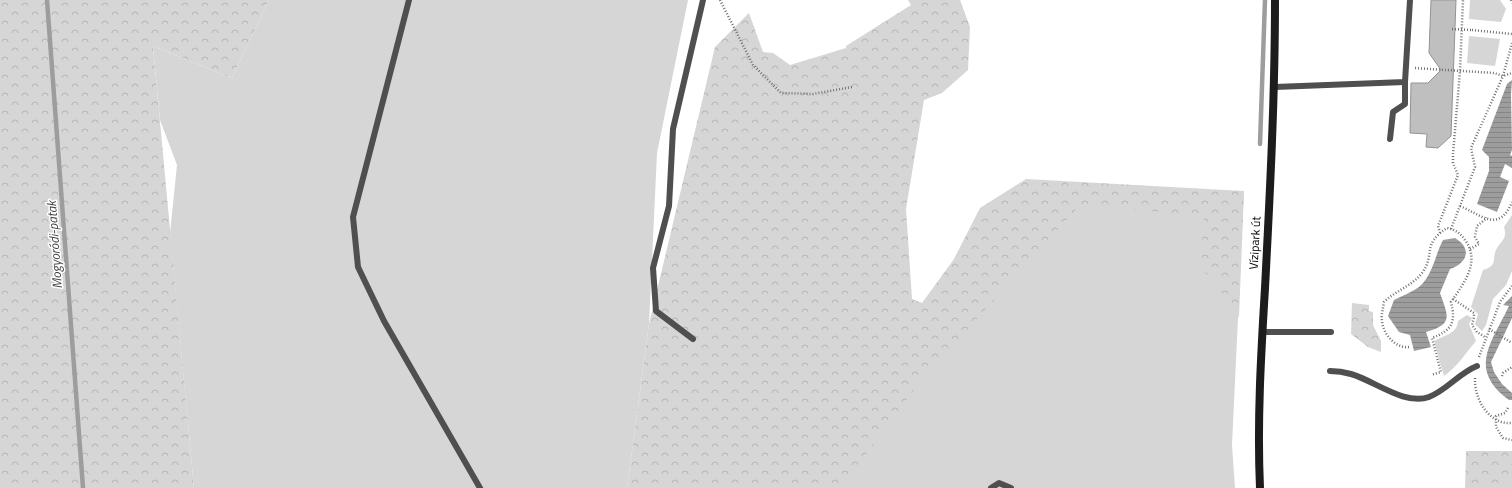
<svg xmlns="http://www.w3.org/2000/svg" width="1512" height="488" font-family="'Titillium Web',sans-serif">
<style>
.green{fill:#d6d6d6}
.forest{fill:url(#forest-crowns)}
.water{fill:url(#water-rules)}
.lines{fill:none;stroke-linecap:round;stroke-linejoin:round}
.stream{stroke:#9d9d9d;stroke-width:4.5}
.building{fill:#bfbfbf;stroke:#939393}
.path{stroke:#717171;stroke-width:2.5;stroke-dasharray:1 2;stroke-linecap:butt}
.lane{stroke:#4f4f4f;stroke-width:6}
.secondary{stroke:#1c1c1c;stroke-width:8}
.path-bridge{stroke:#717171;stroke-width:2.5;stroke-dasharray:1 2;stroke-linecap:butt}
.labels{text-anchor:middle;stroke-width:3;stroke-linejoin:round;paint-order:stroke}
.street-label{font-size:12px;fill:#000;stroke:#fff}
.water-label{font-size:13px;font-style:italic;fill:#3e3e3e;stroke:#fff}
</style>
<defs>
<pattern id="forest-crowns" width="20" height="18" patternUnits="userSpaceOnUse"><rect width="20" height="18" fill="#d6d6d6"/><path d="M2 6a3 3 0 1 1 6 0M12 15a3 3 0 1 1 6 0" fill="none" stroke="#b6b6b6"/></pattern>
<pattern id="water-rules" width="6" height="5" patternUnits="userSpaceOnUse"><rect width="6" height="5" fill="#9d9d9d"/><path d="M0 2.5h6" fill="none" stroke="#858585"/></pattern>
</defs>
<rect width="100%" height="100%" fill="#fff"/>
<!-- green -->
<g class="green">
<path d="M269,0H688L657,153L649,324L627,488H194L170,233L177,165L160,120L153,46L232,78Z"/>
<path d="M1470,0H1500L1506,9L1501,22L1469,19Z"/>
<path d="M1469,36L1500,39L1495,66L1467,63Z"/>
<path d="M1030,190L1244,191L1232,445L1235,488H798Z"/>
<path d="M1512,215V271L1506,285L1493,299L1486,325L1482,331L1475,324L1478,314L1471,307L1483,270C1498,266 1492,259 1496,250C1500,241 1508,240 1504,227Z"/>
<path d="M1467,315L1472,318L1469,324L1476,341C1464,355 1459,365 1444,376L1434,341C1445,335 1457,334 1458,321Z"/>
</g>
<!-- forest -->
<g class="forest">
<path d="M0,0H269L232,78L153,46L194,488H0Z"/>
<path d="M908,0H960L970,27L968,70L942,93L924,100L906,209L912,299L922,303L954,259L980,208L1026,179L1244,191L1239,317L1229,313L1217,280L1200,270L1204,215L1079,206L919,383L862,460L837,488H627L649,324L715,47L749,13L763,52L773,53L790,65L846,48V46L911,5Z"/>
<path d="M1352,303L1369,305V311L1373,312V325L1381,341V352L1368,347L1351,334Z"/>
<path d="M1466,451H1512V488H1465Z"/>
</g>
<!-- water -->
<g class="water">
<path d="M1512,80L1511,94L1512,150L1510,155L1512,156V168L1505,164L1500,177L1509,181L1497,212L1477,204L1489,171V157L1482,150L1507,84Z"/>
<path d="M1455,238C1472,248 1468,263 1450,269L1440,293C1448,316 1454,324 1426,332L1431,347L1414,351L1410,335L1399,332L1388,316L1394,300C1402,296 1412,292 1419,287C1433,275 1435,255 1443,240Z"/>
<path d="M1512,296V318L1491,362L1494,372L1502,384L1512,393V400H1509C1467,369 1492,342 1509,306L1503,305Z"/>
</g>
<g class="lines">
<!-- stream -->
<g class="stream">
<path d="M47,0L83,488"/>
<path d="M1260,144L1265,0"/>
</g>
</g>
<!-- building -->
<path class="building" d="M1431,0H1456L1451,136L1438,148L1426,147L1427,134L1410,133L1411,83H1428L1441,70L1429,53Z"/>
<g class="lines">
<!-- path -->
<g class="path">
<path d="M720,0L753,65L781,93L813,94L852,87"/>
<path d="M1511,0L1512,3"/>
<path d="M1472,30L1512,34"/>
<path d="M1415,68L1494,73L1503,76L1512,73"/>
<path d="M1460,206C1483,216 1499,233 1512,202"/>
<path d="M1451,229L1475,167L1471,148L1503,76L1512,43"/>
<path d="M1440,233L1438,226L1458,175L1453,163V154L1460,71L1463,0"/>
<path d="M1470,249L1479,244L1475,237L1477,226L1487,218"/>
<path d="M1453,299L1474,313V317L1472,325L1477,332L1485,337"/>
<path d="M1489,329L1512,343"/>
<path d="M1409,347C1396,349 1383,334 1382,321C1381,315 1383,309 1384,302C1395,291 1412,286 1422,273C1436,254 1421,245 1447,228C1456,230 1460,233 1465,240C1481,262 1464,283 1451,302C1456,323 1452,330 1432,338L1441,372L1431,375"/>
<path d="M1479,357L1500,302L1512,286"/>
<path d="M1502,376L1503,373L1512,367"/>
<path d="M1475,378C1474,399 1489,425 1512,423"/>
<path d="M1508,408L1505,413L1496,416V427L1503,438L1512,440"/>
</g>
<!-- lane -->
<g class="lane">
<path d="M409,0L353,217L358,267L384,321L480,488"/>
<path d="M1275,87L1405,82L1410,0"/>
<path d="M1390,139L1393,112L1405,104V82"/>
<path d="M1262,332H1331"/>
<path d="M693,339L656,311L653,268L669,206L673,129L703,0"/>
<path d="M1330,371C1337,371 1344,372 1351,374C1373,380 1405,406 1429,397C1447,390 1459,373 1477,366"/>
<path d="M991,488L999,483L1011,488"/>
</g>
<!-- secondary -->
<path class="secondary" d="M1260,488C1257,422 1261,354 1265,288C1270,192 1275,96 1275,0"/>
<!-- path-bridge -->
<path class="path-bridge" d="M1452,29L1472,30"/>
</g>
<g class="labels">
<!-- street labels -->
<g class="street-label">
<text transform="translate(1255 243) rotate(-87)" y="4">Vízipark út</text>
</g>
<!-- water labels -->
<g class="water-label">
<text transform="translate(54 245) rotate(-94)" y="5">Mogyoródi-patak</text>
</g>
</g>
</svg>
